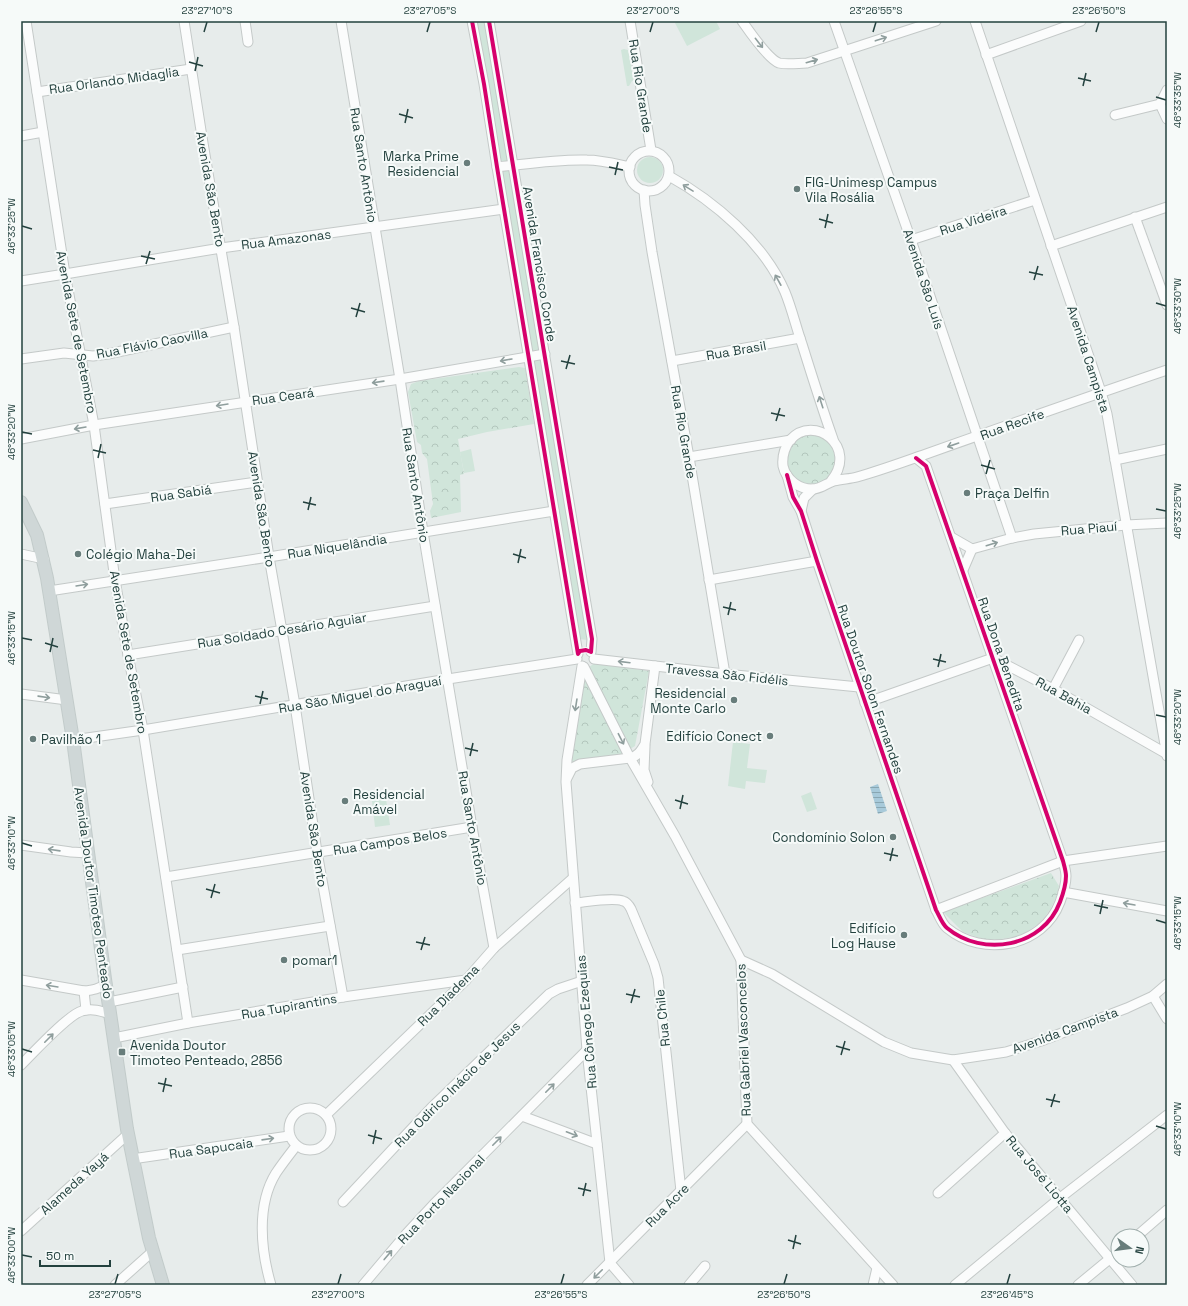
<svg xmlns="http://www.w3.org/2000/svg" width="1188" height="1306" font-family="'Space Grotesk',sans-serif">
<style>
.green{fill:#d0e5da}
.forest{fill:url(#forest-crowns)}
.water{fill:url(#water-rules)}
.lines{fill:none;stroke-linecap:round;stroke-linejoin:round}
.minor-casing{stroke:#c4c9c8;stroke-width:11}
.major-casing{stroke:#c2cbca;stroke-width:14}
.minor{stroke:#fbfcfc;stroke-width:9}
.major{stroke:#cfd7d7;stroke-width:12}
.cycleway-casing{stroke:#f6faf9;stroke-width:6}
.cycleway{stroke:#d6006c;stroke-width:4}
.oneway{stroke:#8f9e9d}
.ticks{fill:none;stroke:#23413e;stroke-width:1.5}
.poi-dot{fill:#687d7b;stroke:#f6faf9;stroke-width:1.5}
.labels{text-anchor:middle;stroke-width:4;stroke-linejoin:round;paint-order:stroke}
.street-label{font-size:13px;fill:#23413e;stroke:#f6faf9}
.poi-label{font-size:13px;fill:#23413e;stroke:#f6faf9;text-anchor:start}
.neatline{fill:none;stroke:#23413e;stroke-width:1.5}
.ticks-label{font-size:10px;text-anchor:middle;fill:#23413e}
</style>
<defs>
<pattern id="forest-crowns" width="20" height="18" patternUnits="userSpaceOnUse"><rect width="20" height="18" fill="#d0e5da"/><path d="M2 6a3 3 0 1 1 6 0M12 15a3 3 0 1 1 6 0" fill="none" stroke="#b2c6bc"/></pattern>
<pattern id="water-rules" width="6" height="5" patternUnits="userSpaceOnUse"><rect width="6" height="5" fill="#a8cada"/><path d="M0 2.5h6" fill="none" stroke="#88a6b2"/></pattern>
</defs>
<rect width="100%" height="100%" fill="#e7eceb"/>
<!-- green -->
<g class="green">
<path d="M477,21H485L587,640L579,639Z"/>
<path d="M678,21H716L720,29L687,46L675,23Z"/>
<path d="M624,49L628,50L634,80L632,81L629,86H627L621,50Z"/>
<circle cx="650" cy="170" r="13"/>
<path d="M471,449L475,471L464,473L460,452Z"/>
<path d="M733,742L750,744L747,768L767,770L765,783L746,781L745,789L728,786Z"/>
<path d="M811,792L817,809L807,812L801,796Z"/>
<path d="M386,799L390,825L375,827L372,801Z"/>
</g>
<!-- forest -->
<g class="forest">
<path d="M519,367L525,368L534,424L487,432L458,439L464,474L460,475L461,512L431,518L430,511L433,504L427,459L422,453L421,445L417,442L408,392L411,384L419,381Z"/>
<path d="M814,433L830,440L838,457L829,480L814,487L798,483L787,470L786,453L790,445L805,434Z"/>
<path d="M595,663L649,671L635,746L615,758L571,762L583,671Z"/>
<path d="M1051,873L1059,886L1057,895L1051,908L1045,917L1038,924L1021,936L1001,939H982L963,932L943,912Z"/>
</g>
<!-- water -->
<path class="water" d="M878,784L887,811L878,814L870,787Z"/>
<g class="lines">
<!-- minor casing -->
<g class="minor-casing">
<g id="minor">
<path d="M26,21L65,274L94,425L115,580L128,655L143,730L188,1023"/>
<path d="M184,21L202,137L234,327L269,557L295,705L317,852L343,997"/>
<path d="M245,21L248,42"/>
<path d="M341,21L400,379L423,532L472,827L494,948"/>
<path d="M472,21L484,84L497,167L578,654"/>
<path d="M489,21L582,580L592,639L591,652"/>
<path d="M630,21L651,150"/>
<path d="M742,21C749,31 768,59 779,63C788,65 799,63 807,63L936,21"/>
<path d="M834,21L911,240L1012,538"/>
<path d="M975,21L1101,392L1107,414L1167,756"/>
<path d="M986,55L1081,21"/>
<path d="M1167,90L1160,104L1167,119"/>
<path d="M37,92L191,69"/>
<path d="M1115,115L1160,104"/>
<path d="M21,136L43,132"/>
<circle cx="649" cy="171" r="20"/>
<path d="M497,167C526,164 557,159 587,160C601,160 616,164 630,167"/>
<path d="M669,176C714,201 764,243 785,292C792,309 796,327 802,344C812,376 822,408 833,439"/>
<path d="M644,190L645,205L652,252L689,457L725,674"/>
<path d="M1135,217L1167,305"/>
<path d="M911,240L1035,200"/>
<path d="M1051,246L1167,207"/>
<path d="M21,281L65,274L221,248L504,209"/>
<path d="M21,359L64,353L93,356L108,354L234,327"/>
<path d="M672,361L800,338"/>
<path d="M21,439L94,425L400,379L545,354"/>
<path d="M689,457L791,440"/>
<path d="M1115,460L1167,449"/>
<path d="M787,475L793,497L801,511L817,561L936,910C939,915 942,924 947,928C983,958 1043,947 1060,902C1063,894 1066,884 1066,876C1066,871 1064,865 1063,861L926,466L916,458"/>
<path d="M831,481C859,447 814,413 790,440C785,447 782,457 783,466C786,480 800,490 814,489C822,488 827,483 834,481C841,479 850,479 857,477C882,470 906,461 929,453C1008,425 1087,397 1167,370"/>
<path d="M105,504L257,482"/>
<path d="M801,511L804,498L813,489"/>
<path d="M951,537L972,549L1012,538L1034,534L1126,525L1167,523"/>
<path d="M21,554L44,559"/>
<path d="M963,570L972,549"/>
<path d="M709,580L817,561"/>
<path d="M49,591L269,557L554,511"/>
<path d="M128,655L435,606"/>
<path d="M594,659L725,674L859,687"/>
<path d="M582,666L567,760L566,782L587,1050L610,1263"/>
<path d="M584,667L630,758L675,836L741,960L747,1124L893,1285"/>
<path d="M1053,689L1079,640"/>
<path d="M21,694L67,700"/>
<path d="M865,703L993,658L1053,689L1167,754"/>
<path d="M73,740L143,730L448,679L577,659"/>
<path d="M645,746L644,770L648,782"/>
<path d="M567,778L572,768L580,764L630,758C638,756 641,751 645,744L655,666"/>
<path d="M21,845L71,852L88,853"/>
<path d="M166,877L472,827"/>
<path d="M1063,892L1167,911"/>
<path d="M575,903C586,902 613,897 623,901C627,902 629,905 631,909L654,964L658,978L681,1191"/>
<path d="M936,910L1063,861L1167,846"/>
<path d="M177,950L330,926"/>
<path d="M741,960L772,974L884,1042L911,1053L953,1060L1006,1052L1041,1041L1127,1008L1153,996L1167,984"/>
<path d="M21,980L84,991C93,990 99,989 106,984"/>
<path d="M84,991L86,1010"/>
<path d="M1153,996L1167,1019"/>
<path d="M109,1002L183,987"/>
<path d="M114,1038L188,1023L343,997L466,980"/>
<path d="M953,1060L1005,1133L1132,1285"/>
<path d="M21,1065C33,1053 69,1014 82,1011C92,1008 101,1011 110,1014"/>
<circle cx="310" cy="1129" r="21"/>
<path d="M326,1115L466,980L494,948L573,878"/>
<path d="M522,1116L597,1144"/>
<path d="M132,1159L289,1136"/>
<path d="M938,1193L1005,1133"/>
<path d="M343,1202L431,1108L549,994L558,989L582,981"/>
<path d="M21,1231L128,1134"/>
<path d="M1137,1236L1167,1210"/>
<path d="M610,1263L629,1285"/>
<path d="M115,1285L153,1251"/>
<path d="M271,1285C261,1251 256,1205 276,1173C282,1164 289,1155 296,1146"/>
<path d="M363,1285L407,1233L433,1205L587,1050"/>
<path d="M587,1285L747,1124"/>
<path d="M689,1285L705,1266"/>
<path d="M873,1285L877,1268"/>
<path d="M955,1285L1060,1198L1167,1115"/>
<path d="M1078,1285L1118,1252"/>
</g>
</g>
<!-- major casing -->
<g class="major-casing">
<path id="major" d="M21,502L37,535L47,578L73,740L105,979L127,1129L149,1238L163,1285"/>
</g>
<!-- minor -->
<use href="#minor" class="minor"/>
<!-- major -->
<use href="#major" class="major"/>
<!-- cycleway casing -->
<g class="cycleway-casing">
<g id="cycleway">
<path d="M472,21L484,84L497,167L578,654L580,651L586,650L591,652L592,639L582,580L489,21"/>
<path d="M787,475L793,497L801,511L817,561L936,910C939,915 942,924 947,928C983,958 1043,947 1060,902C1063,894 1066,884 1066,876C1066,871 1064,865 1063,861L926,466L916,458"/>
</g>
</g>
<!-- cycleway -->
<use href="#cycleway" class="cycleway"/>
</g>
<!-- one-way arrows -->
<defs><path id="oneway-shaft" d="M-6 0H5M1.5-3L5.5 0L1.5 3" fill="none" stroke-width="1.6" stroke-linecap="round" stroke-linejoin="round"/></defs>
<g class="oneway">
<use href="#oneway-shaft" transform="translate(881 39) rotate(-18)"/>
<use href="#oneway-shaft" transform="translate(759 43) rotate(52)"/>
<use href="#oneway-shaft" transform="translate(812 61) rotate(-16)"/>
<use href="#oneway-shaft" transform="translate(688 188) rotate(-148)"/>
<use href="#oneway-shaft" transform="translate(778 280) rotate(-119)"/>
<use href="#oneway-shaft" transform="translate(506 360) rotate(170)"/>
<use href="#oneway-shaft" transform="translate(378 382) rotate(172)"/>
<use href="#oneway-shaft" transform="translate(821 402) rotate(-108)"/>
<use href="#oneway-shaft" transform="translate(222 405) rotate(171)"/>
<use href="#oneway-shaft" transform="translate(80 428) rotate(170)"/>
<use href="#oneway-shaft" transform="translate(953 445) rotate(161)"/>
<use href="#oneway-shaft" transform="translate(992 544) rotate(-17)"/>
<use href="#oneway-shaft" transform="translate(82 585) rotate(-9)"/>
<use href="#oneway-shaft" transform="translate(624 662) rotate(-173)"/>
<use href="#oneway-shaft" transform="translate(44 697) rotate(8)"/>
<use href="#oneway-shaft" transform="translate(576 705) rotate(99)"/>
<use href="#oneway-shaft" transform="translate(621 739) rotate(63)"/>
<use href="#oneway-shaft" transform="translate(54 850) rotate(-172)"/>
<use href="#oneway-shaft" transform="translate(1129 904) rotate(-170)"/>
<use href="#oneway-shaft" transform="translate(52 986) rotate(-171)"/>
<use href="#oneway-shaft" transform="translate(49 1038) rotate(-45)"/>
<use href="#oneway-shaft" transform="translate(550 1088) rotate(-45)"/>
<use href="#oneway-shaft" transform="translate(572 1134) rotate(21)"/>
<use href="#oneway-shaft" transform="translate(268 1139) rotate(-8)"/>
<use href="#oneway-shaft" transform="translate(497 1141) rotate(-45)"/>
<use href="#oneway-shaft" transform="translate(388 1255) rotate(-50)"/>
<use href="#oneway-shaft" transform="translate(598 1274) rotate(135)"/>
</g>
<!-- ticks -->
<path class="ticks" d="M204,32L207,22M427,32L430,22M650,32L653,22M873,32L876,22M1096,32L1099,22M189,62L203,66M195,71L198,57M1078,78L1091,81M1083,86L1086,73M1156,97L1166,100M399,114L413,118M405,123L408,109M609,167L623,170M615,175L618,162M819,219L833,223M22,226L32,229M825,228L828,214M141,256L155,259M146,264L150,251M1029,272L1043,275M1034,280L1038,266M1156,303L1166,306M351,308L365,312M356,317L360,303M561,361L575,364M566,369L570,355M771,413L785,416M776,421L780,408M22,432L32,434M93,450L106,453M98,458L101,444M981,465L995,469M986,474L990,460M303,502L316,505M1156,509L1166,511M308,510L311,497M513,554L526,558M518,563L521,549M723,607L736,610M728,615L731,602M22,638L32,640M45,643L58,647M50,652L53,638M933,659L946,662M938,667L941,654M255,696L268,699M260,704L263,691M1156,715L1166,717M465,748L478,751M470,756L473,743M675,800L688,804M680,809L683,795M22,843L32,846M884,853L898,856M890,861L893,848M206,889L220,893M211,898L215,884M1094,905L1108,908M1100,914L1103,900M1156,920L1166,923M416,942L430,945M421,950L425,937M626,994L640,997M631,1003L635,989M836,1046L850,1050M22,1049L32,1052M841,1055L845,1041M158,1083L172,1086M163,1092L166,1078M1046,1099L1060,1102M1051,1107L1055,1094M1156,1126L1166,1129M368,1135L382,1139M373,1144L376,1130M578,1188L591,1191M583,1196L586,1183M788,1240L801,1244M793,1249L796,1235M22,1255L32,1257M115,1284L118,1274M338,1284L341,1274M561,1284L564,1274M784,1284L787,1274M1007,1284L1010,1274"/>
<!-- markers -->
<g class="poi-dot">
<circle cx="467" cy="163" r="4"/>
<circle cx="797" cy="189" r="4"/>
<circle cx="967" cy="493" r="4"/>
<circle cx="78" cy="554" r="4"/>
<circle cx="734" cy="700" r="4"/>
<circle cx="770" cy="736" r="4"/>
<circle cx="33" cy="739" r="4"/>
<circle cx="345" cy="801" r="4"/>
<circle cx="893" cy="837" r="4"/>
<circle cx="904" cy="935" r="4"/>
<circle cx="284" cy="960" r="4"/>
<rect x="118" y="1048" width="8" height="8" rx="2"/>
</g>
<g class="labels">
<!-- street labels -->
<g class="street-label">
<text transform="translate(114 80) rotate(-8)" y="5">Rua Orlando Midaglia</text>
<text transform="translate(641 86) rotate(81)" y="5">Rua Rio Grande</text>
<text transform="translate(364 165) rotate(81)" y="5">Rua Santo Antônio</text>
<text transform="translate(211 189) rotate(80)" y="5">Avenida São Bento</text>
<text transform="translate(973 220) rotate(-18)" y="5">Rua Videira</text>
<text transform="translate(286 239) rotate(-7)" y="5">Rua Amazonas</text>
<text transform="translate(540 264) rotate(81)" y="5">Avenida Francisco Conde</text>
<text transform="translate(924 279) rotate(72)" y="5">Avenida São Luís</text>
<text transform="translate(77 332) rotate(79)" y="5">Avenida Sete de Setembro</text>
<text transform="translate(152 343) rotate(-11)" y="5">Rua Flávio Caovilla</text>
<text transform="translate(736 350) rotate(-10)" y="5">Rua Brasil</text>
<text transform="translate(1089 359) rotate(72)" y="5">Avenida Campista</text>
<text transform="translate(283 396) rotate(-8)" y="5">Rua Ceará</text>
<text transform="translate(1012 424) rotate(-20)" y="5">Rua Recife</text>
<text transform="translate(684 432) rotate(80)" y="5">Rua Rio Grande</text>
<text transform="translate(416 485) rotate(81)" y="5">Rua Santo Antônio</text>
<text transform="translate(181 493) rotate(-8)" y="5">Rua Sabiá</text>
<text transform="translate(262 509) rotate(81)" y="5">Avenida São Bento</text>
<text transform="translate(1089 528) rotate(-5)" y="5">Rua Piauí</text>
<text transform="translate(337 546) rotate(-9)" y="5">Rua Niquelândia</text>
<text transform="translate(282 630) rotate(-9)" y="5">Rua Soldado Cesário Aguiar</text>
<text transform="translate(129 652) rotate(80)" y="5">Avenida Sete de Setembro</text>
<text transform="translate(1002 654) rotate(71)" y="5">Rua Dona Benedita</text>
<text transform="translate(727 674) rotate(6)" y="5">Travessa São Fidélis</text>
<text transform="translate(871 689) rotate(71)" y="5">Rua Doutor Solon Fernandes</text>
<text transform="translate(360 694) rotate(-10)" y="5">Rua São Miguel do Araguaí</text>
<text transform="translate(1064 695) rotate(29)" y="5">Rua Bahia</text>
<text transform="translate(473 828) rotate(80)" y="5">Rua Santo Antônio</text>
<text transform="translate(314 829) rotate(81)" y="5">Avenida São Bento</text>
<text transform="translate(390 841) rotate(-9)" y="5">Rua Campos Belos</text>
<text transform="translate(94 893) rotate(82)" y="5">Avenida Doutor Timoteo Penteado</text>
<text transform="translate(448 995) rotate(-45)" y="5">Rua Diadema</text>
<text transform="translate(289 1006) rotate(-10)" y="5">Rua Tupirantins</text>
<text transform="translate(662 1018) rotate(-96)" y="5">Rua Chile</text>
<text transform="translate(586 1022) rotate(-95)" y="5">Rua Cônego Ezequias</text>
<text transform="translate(1065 1030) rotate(-20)" y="5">Avenida Campista</text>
<text transform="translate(743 1040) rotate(-92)" y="5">Rua Gabriel Vasconcelos</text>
<text transform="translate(457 1084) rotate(-45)" y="5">Rua Odirico Inácio de Jesus</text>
<text transform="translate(211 1148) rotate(-8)" y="5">Rua Sapucaia</text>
<text transform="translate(1040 1174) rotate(50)" y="5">Rua José Liotta</text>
<text transform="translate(74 1183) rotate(-42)" y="5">Alameda Yayá</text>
<text transform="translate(441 1199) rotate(-46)" y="5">Rua Porto Nacional</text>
<text transform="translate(667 1205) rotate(-45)" y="5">Rua Acre</text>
</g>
<!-- poi labels -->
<g class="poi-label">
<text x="459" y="161" text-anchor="end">Marka Prime<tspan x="459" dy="15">Residencial</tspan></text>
<text x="805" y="187">FIG-Unimesp Campus<tspan x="805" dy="15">Vila Rosália</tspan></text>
<text x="975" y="498">Praça Delfin</text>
<text x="86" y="559">Colégio Maha-Dei</text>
<text x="726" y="698" text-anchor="end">Residencial<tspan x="726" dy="15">Monte Carlo</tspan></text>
<text x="762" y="741" text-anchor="end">Edifício Conect</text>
<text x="41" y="744">Pavilhão 1</text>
<text x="353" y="799">Residencial<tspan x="353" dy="15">Amável</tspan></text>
<text x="885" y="842" text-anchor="end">Condomínio Solon</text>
<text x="896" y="933" text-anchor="end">Edifício<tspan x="896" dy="15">Log Hause</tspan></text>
<text x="292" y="965">pomar1</text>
<text x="130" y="1050">Avenida Doutor<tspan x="130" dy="15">Timoteo Penteado, 2856</tspan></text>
</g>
</g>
<!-- border -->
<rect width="1188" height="1306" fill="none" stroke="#f6faf9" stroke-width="44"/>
<!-- north arrow -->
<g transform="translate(1130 1248) rotate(104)"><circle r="19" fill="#f6faf9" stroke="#a2b0ae"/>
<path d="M0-3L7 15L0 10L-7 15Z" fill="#687d7b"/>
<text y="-6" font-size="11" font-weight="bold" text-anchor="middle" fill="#23413e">N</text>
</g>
<!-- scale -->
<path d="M40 1260v6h70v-6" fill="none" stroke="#23413e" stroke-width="2"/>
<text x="46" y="1260" font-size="12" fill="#23413e" stroke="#f6faf9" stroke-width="3" paint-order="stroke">50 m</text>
<rect x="22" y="22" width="1144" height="1262" class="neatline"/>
<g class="ticks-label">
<text x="207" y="14">23°27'10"S</text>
<text x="430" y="14">23°27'05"S</text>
<text x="653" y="14">23°27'00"S</text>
<text x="876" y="14">23°26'55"S</text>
<text x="1099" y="14">23°26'50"S</text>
<text transform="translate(1177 100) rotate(-90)" y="4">46°33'35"W</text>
<text transform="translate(11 226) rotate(-90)" y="4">46°33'25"W</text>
<text transform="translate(1177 306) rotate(-90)" y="4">46°33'30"W</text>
<text transform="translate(11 432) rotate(-90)" y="4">46°33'20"W</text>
<text transform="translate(1177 511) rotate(-90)" y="4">46°33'25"W</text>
<text transform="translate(11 638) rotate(-90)" y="4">46°33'15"W</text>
<text transform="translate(1177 717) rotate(-90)" y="4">46°33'20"W</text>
<text transform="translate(11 843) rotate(-90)" y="4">46°33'10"W</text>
<text transform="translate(1177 923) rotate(-90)" y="4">46°33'15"W</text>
<text transform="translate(11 1049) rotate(-90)" y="4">46°33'05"W</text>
<text transform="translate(1177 1129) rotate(-90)" y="4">46°33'10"W</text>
<text transform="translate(11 1255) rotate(-90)" y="4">46°33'00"W</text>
<text x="115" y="1298">23°27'05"S</text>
<text x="338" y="1298">23°27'00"S</text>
<text x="561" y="1298">23°26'55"S</text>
<text x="784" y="1298">23°26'50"S</text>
<text x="1007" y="1298">23°26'45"S</text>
</g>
</svg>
